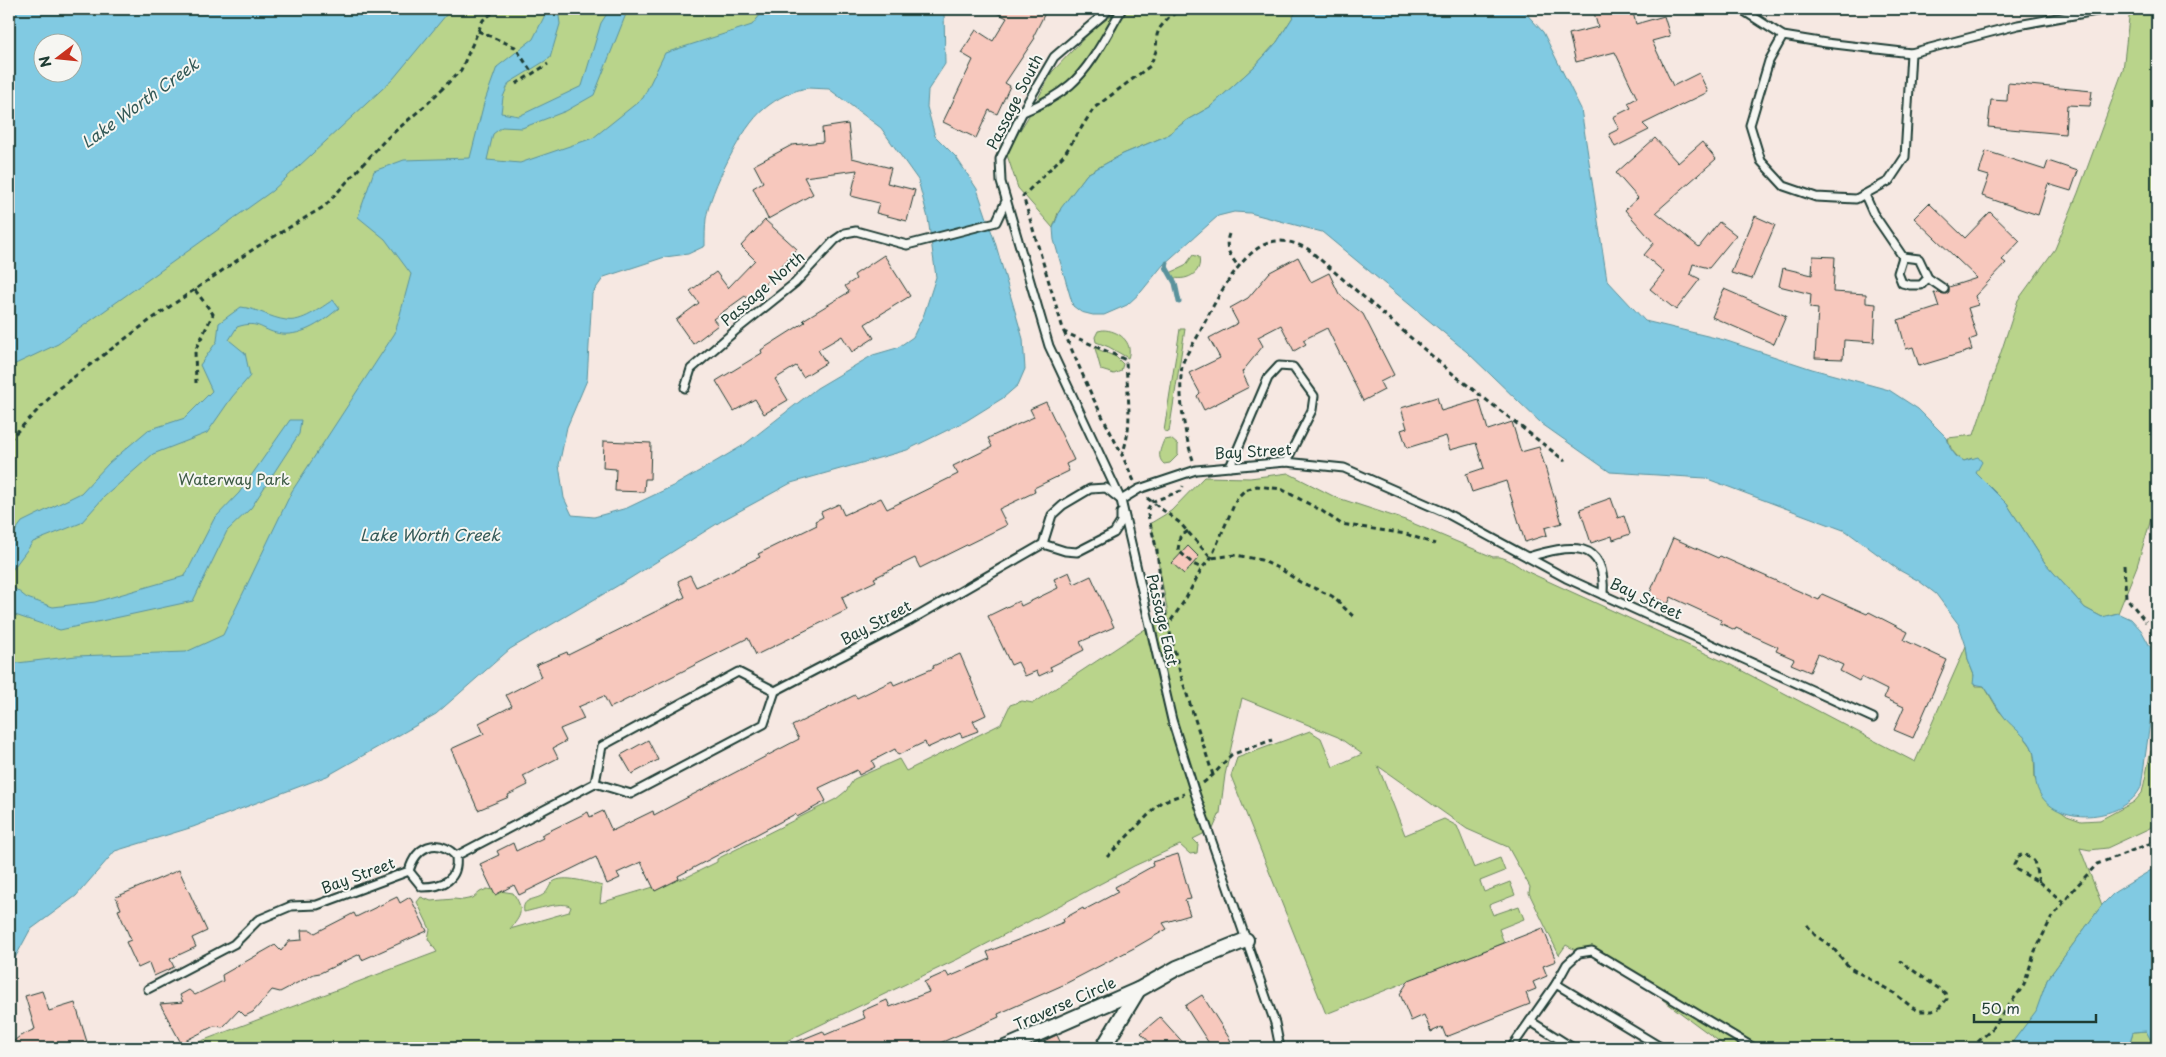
<svg xmlns="http://www.w3.org/2000/svg" width="2166" height="1057" font-family="'Playpen Sans',sans-serif">
<style>
.green{fill:#b9d48b;stroke:#6c8860}
.water{fill:#81cae2;stroke:#5a929c;fill-rule:evenodd}
.lines{fill:none;stroke-linecap:round;stroke-linejoin:round}
.stream{stroke:#5a929c;stroke-width:5}
.building{fill:#f7c8bd;stroke:#1f3d34}
.service-casing{stroke:#1f3d34;stroke-width:11}
.minor-casing{stroke:#1f3d34;stroke-width:18}
.path{stroke:#1f3d34;stroke-width:3;stroke-dasharray:5 4;stroke-linecap:butt}
.service{stroke:#f6f6f2;stroke-width:7}
.minor{stroke:#f6f6f2;stroke-width:14}
.labels{text-anchor:middle;stroke-width:4;stroke-linejoin:round;paint-order:stroke}
.street-label{font-size:15px;fill:#1f3d34;stroke:#f6f6f2}
.park-label{font-size:15px;fill:#3e5b45;stroke:#f6f6f2}
.water-label{font-size:16px;font-style:italic;fill:#335957;stroke:#f6f6f2}
</style>
<rect width="100%" height="100%" fill="#f6e8e2"/>
<filter id="ink" filterUnits="userSpaceOnUse"><feTurbulence type="fractalNoise" baseFrequency=".02" numOctaves="2"/><feDisplacementMap in="SourceGraphic" scale="10" xChannelSelector="R" yChannelSelector="G"/><feConvolveMatrix kernelMatrix="1 2 1 2 8 2 1 2 1" color-interpolation-filters="sRGB"/></filter>
<g filter="url(#ink)">
<!-- green -->
<g class="green">
<path d="M431,9H781L100,851L9,954V357Z"/>
<path d="M1121,9H1298L1277,42L1255,66L1210,107L1187,120L1166,136L1123,154L1087,174L1058,213L1053,228L1018,188L1006,152L1027,119L1052,72L1092,30Z"/>
<path d="M2130,9H2157V499L2137,566L2118,613L2102,617L2085,608L2045,563L2007,504L1976,473L1972,458L1964,461C1954,455 1950,449 1948,438L1974,435L2018,300L2055,249L2078,193L2123,70Z"/>
<path d="M1193,255L1199,257C1203,274 1185,282 1171,277L1170,273L1185,266Z"/>
<path d="M1180,329H1185L1169,432L1164,431Z"/>
<path d="M1103,330C1118,330 1134,342 1128,358L1109,347L1096,342L1095,337L1098,331Z"/>
<path d="M1095,348L1116,357L1123,364L1121,371L1114,374L1101,370Z"/>
<path d="M1171,439L1178,445V455L1170,463L1164,464C1156,457 1161,448 1164,440Z"/>
<path d="M1288,473L1335,497L1405,520L1493,557C1505,555 1516,565 1526,571L1731,665L1915,762L1966,646L1968,660L1974,675L1975,686H1984L1999,711L2025,738L2031,746L2034,755L2035,779L2050,803L2067,816L2081,821L2100,820L2134,802L2142,793L2151,751L2157,748V818L2150,828L2107,848L2090,850L2080,848L2102,905L2047,980L2037,1011L2008,1048H1728L1593,948L1575,950L1566,945L1559,955L1529,893L1530,887L1508,847L1467,829L1378,766L1405,835L1444,819L1457,826L1474,868L1500,858L1505,871L1480,881L1484,892L1510,882L1515,895L1489,905L1493,915L1519,906L1524,919L1499,929L1504,943L1326,1014L1231,776L1237,758L1310,731L1321,738L1333,767L1362,754L1338,737L1242,698L1225,775L1220,813L1213,829L1193,839L1198,844L1197,853L1190,854L1180,845L1134,866L958,959L772,1048H183L437,952L428,939L430,929L417,902L421,897L431,901L454,899L463,900L473,898L480,892L487,889L513,893C525,910 521,916 510,929L569,912L571,907C563,900 535,910 524,912C521,897 536,901 544,894C548,892 549,885 553,882C563,874 591,883 602,886L600,903L687,877L717,862V859L836,799L846,791L854,779L899,759L906,771L997,726L1001,724L1010,705L1022,701L1033,703L1168,614L1151,523L1171,511L1204,477L1250,478Z"/>
<path d="M2147,1031L2155,1048H2128L2133,1032Z"/>
</g>
<!-- water -->
<g class="water">
<path d="M9,9H451L393,79L272,191L58,344L9,367ZM72,42V72H42V42Z"/>
<path d="M548,9H558L560,24L550,58L509,83L503,97L501,113L519,116L582,86L601,23L610,9H628L594,95L566,111L522,128L502,127L493,134L487,160L520,163L593,138L643,98L665,53L752,25L765,9H944L945,64L928,90L927,107L935,136L956,157L977,189L995,242L1023,339L1025,369L1018,385L1003,398L966,421L907,450L791,483L723,520L629,579L510,649L436,714L327,776L193,827L115,851L76,896L30,930L9,969V664L76,656L186,652L223,635L292,491L395,333L411,274L385,239L358,217L374,171L404,160L470,158L484,103L497,67L533,39ZM808,88L829,89L881,128L918,180L928,218L936,277L924,314L913,337L897,348L873,355L817,388L744,445L677,484L627,508L594,517L572,515L564,498L559,465L567,427L587,380L592,294L604,277L665,257L688,254L705,246C705,237 705,228 706,219C710,191 742,126 764,109C777,98 793,90 808,88Z"/>
<path d="M1298,9H1522L1543,32L1581,109L1607,280L1645,321L1724,340L1812,369L1889,390L1918,409L1947,438L1950,448L1956,456L1964,461L1978,457L1982,462L1976,473L2007,504L2045,563L2085,608L2102,617L2118,613L2131,619L2141,630L2152,650L2157,672L2141,787C2126,820 2060,828 2040,794C2031,779 2039,761 2031,746C2025,735 2013,728 2005,718C1997,708 1992,697 1984,686L1973,684L1974,675L1968,660L1966,646L1959,625L1936,594L1919,581L1899,570L1846,531L1705,478L1610,472L1542,424L1467,352L1322,232L1250,213L1234,212L1218,216L1163,265L1141,292L1127,305L1104,315H1093L1081,312L1073,306L1054,240L1053,228L1061,208L1087,174L1123,154L1166,136L1187,120L1210,107L1255,66L1277,42Z"/>
<path d="M333,300L339,308C324,321 303,336 282,334C262,332 260,319 237,327L229,340L245,353L250,376L232,397L207,433L153,454L104,497L81,523L33,542L9,574V540L22,522L81,493L109,463L148,430L185,418L212,391L200,365L217,341L219,323L241,307C259,309 270,318 286,320C302,323 320,308 333,300Z"/>
<path d="M290,420H301L299,434L251,508L227,531L193,601L60,630L9,613V584L27,598L53,607L95,602L185,576L214,519L239,493Z"/>
<path d="M2157,868V1048H2155L2146,1031L2133,1032L2128,1048H2008L2036,1011L2047,980L2102,905L2115,892L2153,869Z"/>
</g>
<g class="lines">
<!-- stream -->
<path class="stream" d="M1167,263L1166,267L1175,283L1179,302"/>
</g>
<!-- building -->
<g class="building">
<path d="M989,9H1047L1033,37L1035,38L1005,83L1010,86L997,114L989,110L976,138L943,122L973,60L961,53L976,30L993,41L1007,18Z"/>
<path d="M1593,9H1632L1636,24L1664,16L1670,36L1652,41L1673,86L1699,73L1708,92L1643,124L1649,130L1615,147L1609,134L1619,129L1613,117L1631,108L1628,103L1637,98L1615,52L1576,62L1569,34L1598,27Z"/>
<path d="M2008,83L2092,91L2090,106L2067,105L2065,134L1988,127L1991,100L2007,101Z"/>
<path d="M848,124L852,158L891,168L887,183L915,190L907,221L876,213L879,203L851,196L857,170L804,177L813,194L768,219L753,188L763,182L754,165L792,145L823,142L822,128Z"/>
<path d="M1655,138L1678,163L1702,142L1716,159L1656,212L1699,247L1719,222L1736,235L1709,268L1693,264L1690,274L1700,279L1676,310L1650,289L1664,272L1644,255L1654,243L1625,210L1638,198L1616,173Z"/>
<path d="M1986,151L2045,170L2048,161L2078,171L2071,191L2048,184L2038,215L1982,196L1989,176L1979,173Z"/>
<path d="M1929,203L1965,238L1990,212L2020,241L2002,260L2006,263L1975,296L1978,305L1968,308L1977,337L1969,340L1972,350L1919,366L1913,347L1906,349L1898,320L1939,307L1934,292L1946,294L1949,292V287L1977,278L1914,218Z"/>
<path d="M1755,216L1775,225L1752,279L1731,273Z"/>
<path d="M765,220L797,249L750,300L745,296L713,319L718,325L693,344L676,320L699,303L690,291L716,272L728,288L755,260L741,246Z"/>
<path d="M884,255L910,296L865,324L874,338L852,352L842,336L818,350L826,363L803,377L796,366L775,379L788,400L764,414L755,399L734,411L716,381L762,353L761,350L805,322L803,320L849,292L845,286L856,279L854,275Z"/>
<path d="M1813,256L1835,257L1833,292L1866,294V303L1876,304L1874,342L1844,340L1843,359L1815,358L1818,309L1810,308L1811,294L1779,286L1783,268L1812,275Z"/>
<path d="M1298,257L1311,282L1329,273L1339,294L1363,314L1394,375L1380,382L1384,390L1363,401L1327,328L1303,340L1306,344L1294,351L1281,325L1258,337L1263,346L1242,372L1249,387L1204,410L1197,396L1200,393L1189,373L1220,358L1209,338L1238,323L1230,308L1248,298L1270,272Z"/>
<path d="M1724,289L1786,316L1774,344L1712,317Z"/>
<path d="M1437,397L1441,411L1479,400L1488,430L1512,422L1521,452L1539,447L1562,523L1545,528L1547,535L1525,542L1506,481L1472,492L1466,474L1484,468L1476,443L1450,450L1446,436L1407,448L1401,430L1407,428L1401,408Z"/>
<path d="M1046,402L1074,460L1066,464L1069,471L1034,488L1035,492L999,509L1007,525L920,568L915,558L874,578L876,581L842,597L847,610L756,655L748,638L610,708L604,696L578,707L584,719L560,729L566,741L553,748L558,758L523,776L528,785L508,795L509,797L478,810L451,749L484,734L479,723L512,706L506,695L541,677L536,665L567,652L568,655L685,597L678,581L690,575L696,587L712,580L760,557L758,554L817,525L815,521L823,517L821,512L839,504L844,515L881,498L887,509L958,474L953,466L992,447L988,438L1034,417L1030,409Z"/>
<path d="M604,441L651,443L650,479H645L644,492L615,491L616,469L603,468Z"/>
<path d="M1611,498L1618,518L1624,516L1630,534L1613,540L1612,536L1591,543L1580,509Z"/>
<path d="M1673,538L1718,558L1720,556L1819,600L1822,594L1867,614L1869,612L1908,632L1904,640L1947,660L1913,738L1894,730L1904,707L1884,698L1887,690L1861,677L1859,681L1840,671L1843,665L1818,654L1810,672L1791,664L1794,659L1776,651L1778,647L1736,628L1735,630L1720,623L1721,620L1671,597L1668,604L1649,595Z"/>
<path d="M1188,546L1199,557L1184,574L1172,563Z"/>
<path d="M1069,572L1074,584L1091,576L1114,627L1080,642L1084,650L1050,667L1052,670L1039,676L1037,671L1025,676L1018,662L1011,665L988,616L1019,601L1021,606L1058,588L1054,579Z"/>
<path d="M960,654L986,715L973,721L978,731L962,737L960,733L927,748L925,742L898,755L895,749L872,761L875,767L859,775L857,770L819,788L826,801L797,817L795,814L678,876L679,879L655,891L641,862L617,873L620,878L607,884L596,857L519,895L514,885L495,895L480,864L499,855L497,851L513,843L516,851L543,838L541,835L588,812L590,817L603,811L612,831L653,811L654,815L799,739L792,726L855,695L857,698L892,681L894,685L934,668L933,666Z"/>
<path d="M648,740L658,760L632,774L621,755Z"/>
<path d="M1178,854L1191,899L1185,900L1190,915L1163,923L1167,929L1134,948L1063,985L998,1014L999,1017L929,1048H781L823,1031L825,1035L865,1018L862,1011L887,1000L890,1007L929,992L924,982L946,972L949,977L990,959L987,952L1064,922L1063,919L1083,908L1084,910L1118,892L1115,887L1153,866L1152,862Z"/>
<path d="M179,870L207,931L192,938L196,947L170,959L174,967L154,976L149,963L138,968L126,942L131,940L118,910L121,909L116,897Z"/>
<path d="M397,897L400,903L410,897L427,931L362,960L360,954L320,973L314,974L280,992L272,990L253,1012L245,1016L239,1010L223,1027L214,1026L181,1043L160,1004L183,1002L180,995L189,990L195,995L223,981L222,975L275,945L281,951L289,941L302,940L301,930H311L315,933L354,913L356,917Z"/>
<path d="M1543,928L1556,961L1543,966L1547,976L1533,982L1536,989L1526,993L1530,1004L1446,1037L1442,1027L1431,1032L1424,1015L1411,1021L1400,994L1409,980Z"/>
<path d="M42,991L49,1011L75,1003L87,1042L67,1048H9V1045L20,1036L35,1029L25,996Z"/>
<path d="M1202,995L1231,1041L1221,1048H1212L1185,1006Z"/>
<path d="M1160,1017L1188,1048H1155L1141,1033Z"/>
<path d="M1057,1035L1063,1048H1047L1044,1041Z"/>
</g>
<g class="lines">
<!-- service casing -->
<g class="service-casing">
<g id="service">
<path d="M1110,9L1054,57L1026,105L1000,159L1001,182L1049,346L1121,500L1172,720L1194,790L1275,1023L1280,1048"/>
<path d="M1741,9L1783,36L1826,43L1911,53L2018,25L2107,9"/>
<path d="M1783,36L1769,61L1750,125L1761,161L1784,186L1816,197L1856,199L1889,181L1905,157L1911,53"/>
<path d="M1023,112C1040,105 1056,97 1070,85C1092,66 1107,34 1122,9"/>
<path d="M1865,195L1873,213L1903,257L1919,259L1928,278L1944,289"/>
<path d="M1903,257L1898,273L1902,283L1910,285H1921L1928,278"/>
<path d="M685,388L691,369L735,331L795,283L835,240L845,233L856,231L907,245L996,222L1005,203"/>
<path d="M1230,467L1268,378L1279,366L1293,367L1314,396L1312,410L1286,462"/>
<path d="M1043,544L1065,551L1077,552L1114,533L1121,522V513"/>
<path d="M1528,557C1569,545 1607,537 1603,595"/>
<path d="M2157,620V621"/>
<path d="M595,783L602,746L738,672L775,691"/>
<path d="M409,871L422,887C443,887 459,880 456,856"/>
<path d="M148,989L234,944L258,920L291,906L317,905L409,871C416,847 436,836 456,856L595,783L631,794L764,724L775,691L911,620L1043,544L1052,515L1063,505L1090,489L1106,488L1121,500L1139,489L1196,470L1286,462L1344,468L1444,512L1566,578L1873,718"/>
<path d="M1530,1021L1573,1048"/>
<path d="M1511,1048L1556,984"/>
<path d="M1662,1048L1556,984L1567,964L1579,953L1592,951L1754,1048"/>
</g>
</g>
<!-- minor casing -->
<g class="minor-casing">
<g id="minor">
<path d="M1005,1048L1138,990"/>
<path d="M1103,1048L1138,990L1177,968L1246,940"/>
</g>
</g>
<!-- path -->
<g class="path">
<path d="M478,31L515,47L533,74"/>
<path d="M516,84L548,64"/>
<path d="M1229,234C1224,248 1230,256 1239,267"/>
<path d="M195,290L213,314L195,351L196,383"/>
<path d="M1064,332L1092,396L1122,455"/>
<path d="M9,440L59,388L149,321L255,248L325,206L385,140L428,103L461,70L483,20L498,9"/>
<path d="M1193,460C1184,434 1178,393 1182,366C1183,358 1196,340 1200,332C1213,305 1239,253 1268,243C1281,238 1296,243 1308,249L1453,374L1565,461"/>
<path d="M1134,481L1122,455C1134,423 1127,394 1126,360L1064,332L1023,196L1064,155L1094,108L1150,66L1156,51L1157,35L1159,29L1167,19L1181,9"/>
<path d="M1147,498L1180,523L1211,558L1236,555L1261,560L1282,570L1300,582L1332,596L1356,619"/>
<path d="M1188,531L1180,537L1178,550L1193,564L1202,568"/>
<path d="M2124,565L2126,597L2146,622"/>
<path d="M1168,625L1163,603L1157,551L1148,515V509L1151,502L1181,491L1183,486"/>
<path d="M2150,630L2157,641"/>
<path d="M1213,775L1181,676L1168,625L1185,600L1202,568L1211,558L1237,498L1245,490L1257,486L1281,489L1322,511L1341,524L1406,534L1435,544"/>
<path d="M1203,783L1213,775L1231,755L1272,740"/>
<path d="M1107,857L1161,802L1184,794"/>
<path d="M2039,882L2034,861L2024,854L2019,856L2014,865L2017,870L2039,882L2063,902"/>
<path d="M1807,925L1815,935L1832,947L1850,968L1894,993L1913,1008L1919,1011H1932L1939,1008L1947,999L1945,993L1900,961"/>
<path d="M358,1048L384,1044L399,1048"/>
<path d="M1971,1048L1990,1031L2024,985L2035,951L2051,919L2074,889L2097,864L2157,841"/>
</g>
<!-- service -->
<use href="#service" class="service"/>
<!-- minor -->
<use href="#minor" class="minor"/>
</g>
</g>
<g class="labels">
<!-- street labels -->
<g class="street-label">
<text transform="translate(1015 102) rotate(-63)" y="5">Passage South</text>
<text transform="translate(763 289) rotate(-41)" y="5">Passage North</text>
<text transform="translate(1253 452) rotate(-3)" y="5">Bay Street</text>
<text transform="translate(1646 599) rotate(25)" y="5">Bay Street</text>
<text transform="translate(1162 620) rotate(77)" y="5">Passage East</text>
<text transform="translate(876 623) rotate(-28)" y="5">Bay Street</text>
<text transform="translate(358 876) rotate(-20)" y="5">Bay Street</text>
<text transform="translate(1065 1004) rotate(-24)" y="5">Traverse Circle</text>
</g>
<!-- park labels -->
<g class="park-label">
<text x="234" y="485">Waterway Park</text>
</g>
<!-- water labels -->
<g class="water-label">
<text transform="translate(140 103) rotate(-36)" y="6">Lake Worth Creek</text>
<text x="430" y="541">Lake Worth Creek</text>
</g>
</g>
<!-- margin -->
<rect width="2166" height="1057" fill="none" stroke="#f6f6f2" stroke-width="30"/>
<rect x="15" y="15" width="2136" height="1027" fill="none" stroke="#1f3d34" stroke-width="2" filter="url(#ink)"/>
<!-- north arrow -->
<g transform="translate(58 58) rotate(254)"><circle r="24" fill="#f6f6f2" stroke="#a0aca6"/>
<path d="M0-4L9 19L0 12L-9 19Z" fill="#c8321e"/>
<text y="-8" font-size="14" font-weight="bold" text-anchor="middle" fill="#1f3d34">N</text>
</g>
<!-- scale -->
<path d="M1974 1014v8h122v-8" fill="none" stroke="#1f3d34" stroke-width="2.5"/>
<text x="1981" y="1014" font-size="15" fill="#1f3d34" stroke="#f6f6f2" stroke-width="4" paint-order="stroke">50 m</text>
</svg>
